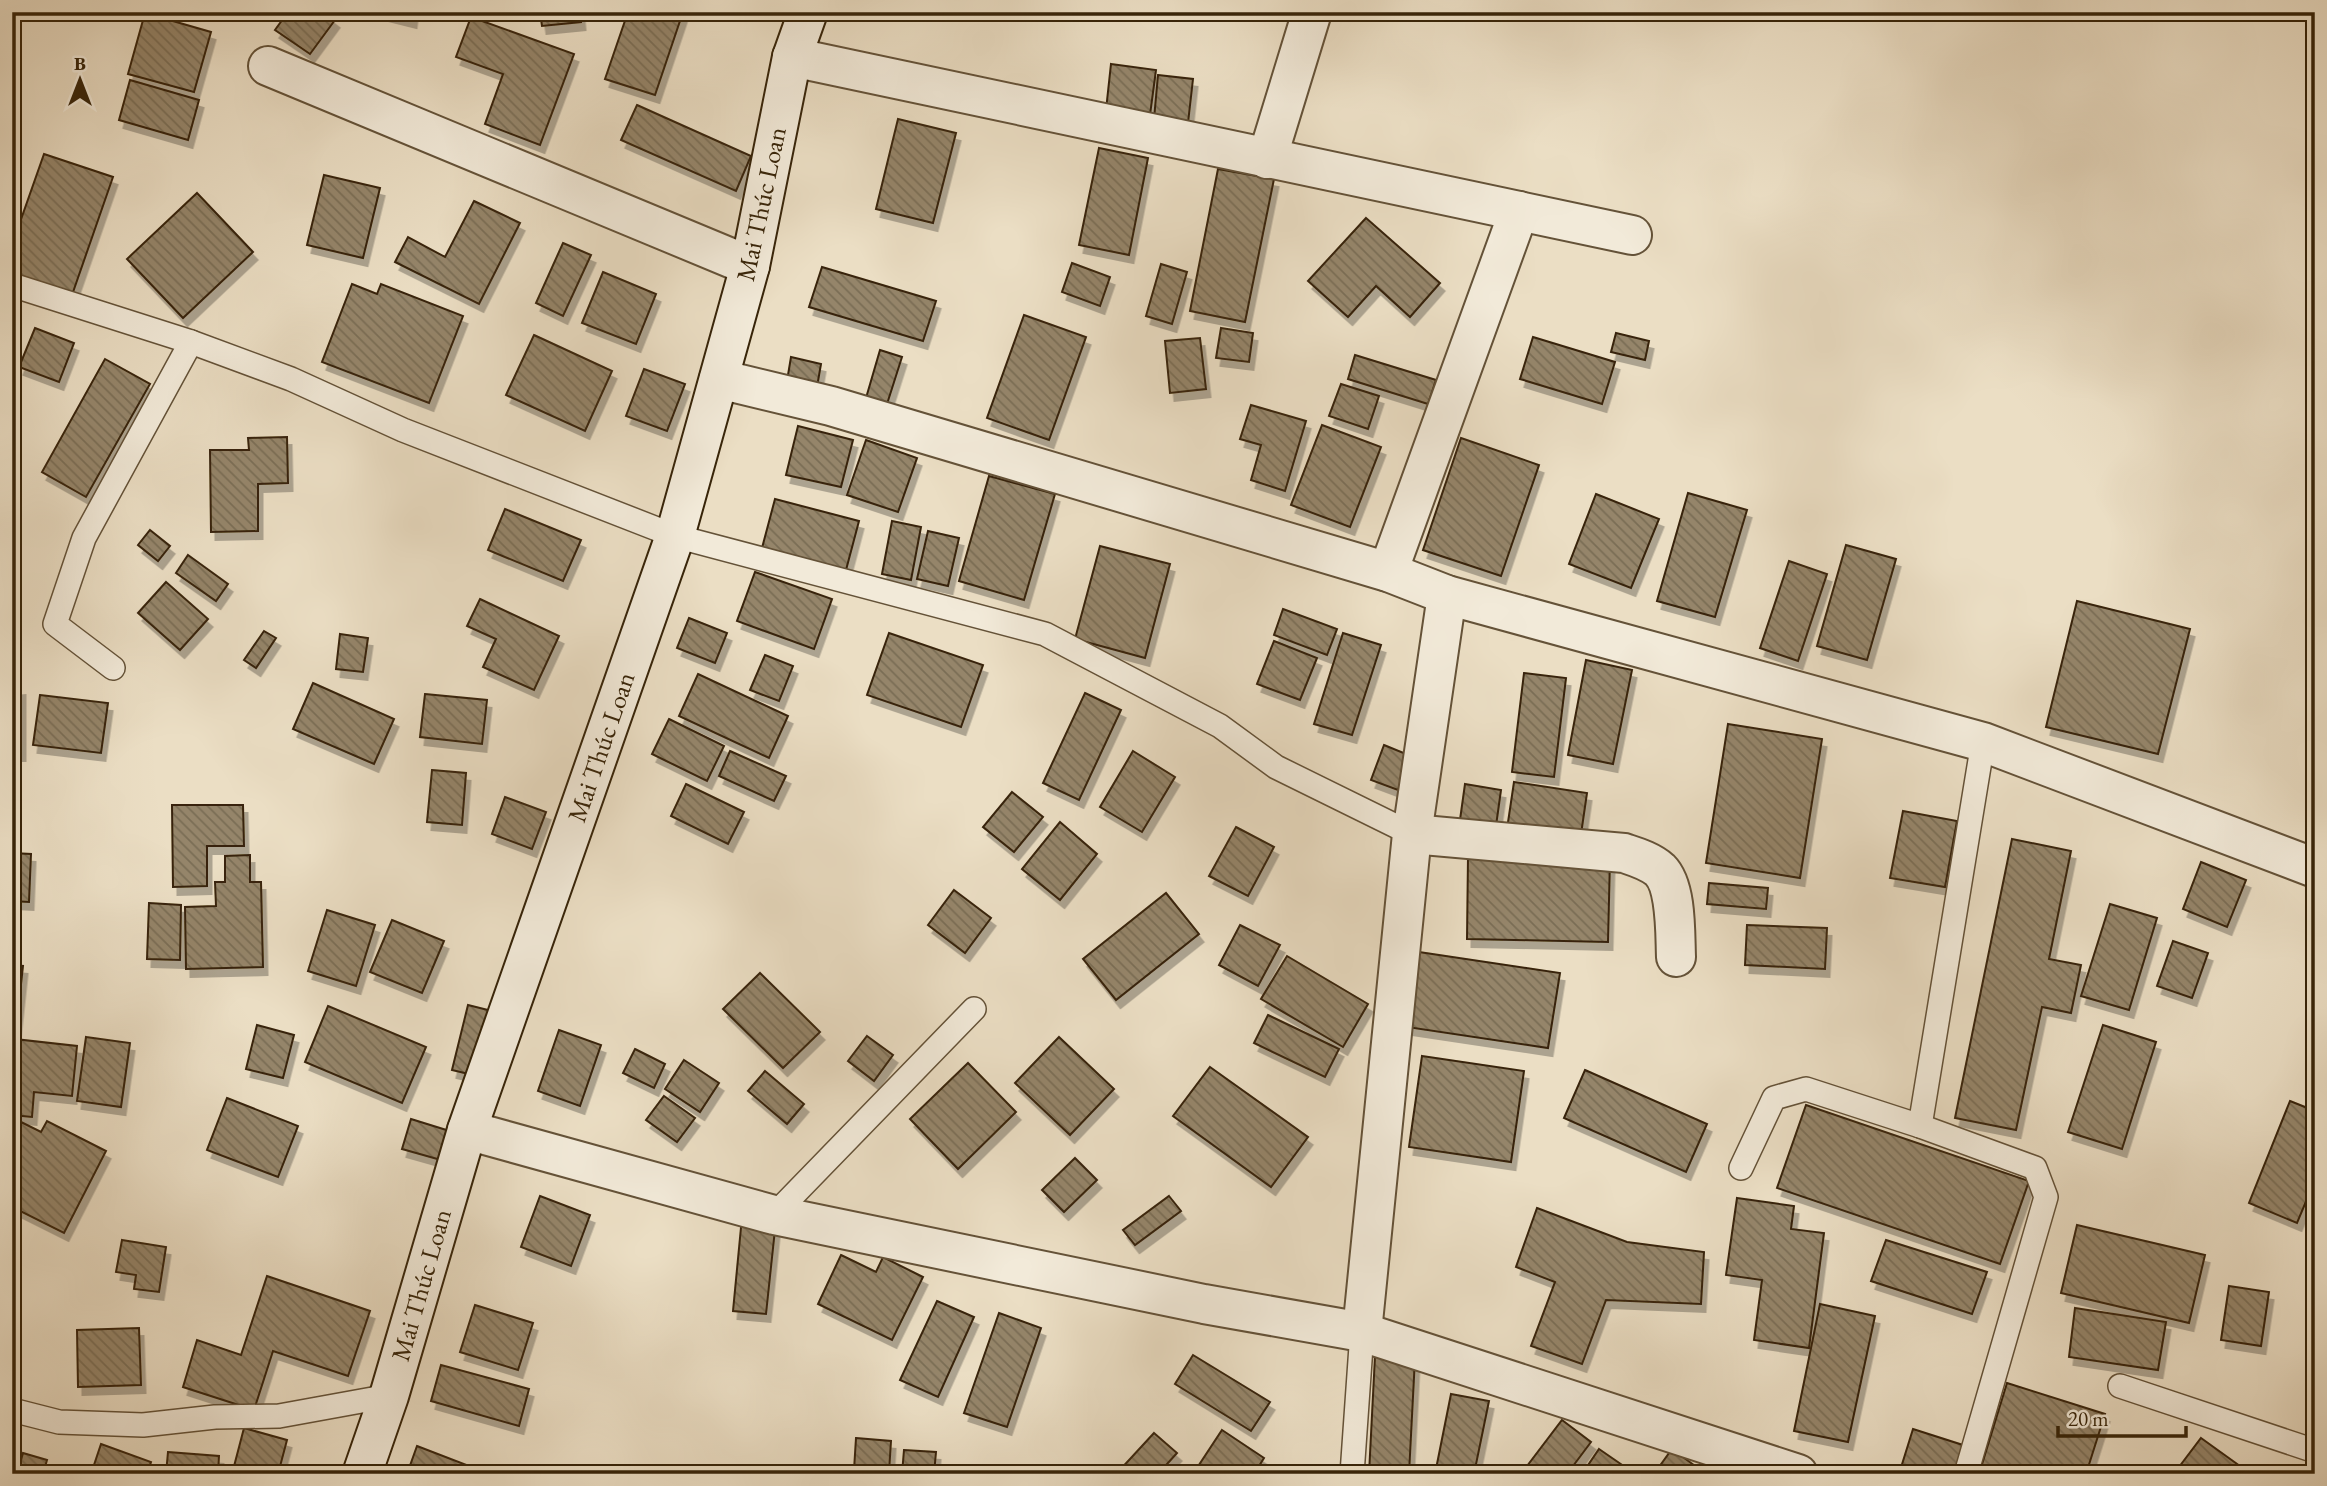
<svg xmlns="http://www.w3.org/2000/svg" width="2327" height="1486" font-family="'EB Garamond',serif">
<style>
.building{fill:url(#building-back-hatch);stroke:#372409;stroke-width:2;filter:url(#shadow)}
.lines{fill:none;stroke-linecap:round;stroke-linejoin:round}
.service-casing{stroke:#645238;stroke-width:26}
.minor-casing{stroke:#645238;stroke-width:42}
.tertiary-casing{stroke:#645238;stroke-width:42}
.secondary-casing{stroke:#372409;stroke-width:42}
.service{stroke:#f2ead9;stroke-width:23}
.minor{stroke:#f2ead9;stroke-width:38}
.tertiary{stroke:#f2ead9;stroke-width:38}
.secondary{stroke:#f2ead9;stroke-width:38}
.labels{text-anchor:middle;stroke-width:6;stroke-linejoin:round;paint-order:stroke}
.street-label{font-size:26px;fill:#372409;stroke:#f2ead9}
</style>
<defs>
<pattern id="building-back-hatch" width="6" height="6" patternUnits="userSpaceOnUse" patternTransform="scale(1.75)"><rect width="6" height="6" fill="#95856a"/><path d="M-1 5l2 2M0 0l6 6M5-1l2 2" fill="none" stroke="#7a6d55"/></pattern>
<filter id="shadow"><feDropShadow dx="4.5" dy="8" stdDeviation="0" flood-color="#0004"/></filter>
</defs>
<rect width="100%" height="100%" fill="#ebdec4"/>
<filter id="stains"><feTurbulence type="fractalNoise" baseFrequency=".00286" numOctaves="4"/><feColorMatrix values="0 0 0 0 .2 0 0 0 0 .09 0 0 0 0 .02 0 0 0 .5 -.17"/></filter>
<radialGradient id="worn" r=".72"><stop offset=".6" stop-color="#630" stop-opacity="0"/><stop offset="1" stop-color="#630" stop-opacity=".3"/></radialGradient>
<!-- building -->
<g class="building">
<path d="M288,12H325L335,20L310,54L275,30Z"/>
<path d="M380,12H413L412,20Z"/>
<path d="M540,12H580L581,22L542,26Z"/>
<path d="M628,12H683L655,95L605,79Z"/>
<path d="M145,13L211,32L194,92L128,74Z"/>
<path d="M471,17L574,54L540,145L485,124L503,74L456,57Z"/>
<path d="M1111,64L1156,70L1150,115L1106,110Z"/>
<path d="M1158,75L1193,79L1188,123L1154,119Z"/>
<path d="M130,80L199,100L188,140L119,120Z"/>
<path d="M637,105L751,156L736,191L621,140Z"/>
<path d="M898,119L956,133L933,223L876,209Z"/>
<path d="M1099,148L1148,158L1129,255L1079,245Z"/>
<path d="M44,154L113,177L72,295L12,275V245Z"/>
<path d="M1218,169L1274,179L1245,322L1190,311Z"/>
<path d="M324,175L380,188L363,258L307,245Z"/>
<path d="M197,193L253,252L183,318L127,259Z"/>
<path d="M474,201L520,223L479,304L395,262L408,237L445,257Z"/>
<path d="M1366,218L1440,283L1410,317L1376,286L1348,317L1308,281Z"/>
<path d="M563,243L591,255L563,316L536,303Z"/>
<path d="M1072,263L1110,277L1100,306L1062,292Z"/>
<path d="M1161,264L1187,272L1172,324L1146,316Z"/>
<path d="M822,267L936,301L923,341L809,307Z"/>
<path d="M603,272L656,294L636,344L582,323Z"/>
<path d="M352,284L377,294L381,284L463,316L429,403L322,362Z"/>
<path d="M1024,315L1086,337L1049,440L987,418Z"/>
<path d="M35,328L74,343L59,382L19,367Z"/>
<path d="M1221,328L1253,333L1249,362L1216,358Z"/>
<path d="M1616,333L1649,341L1645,360L1611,352Z"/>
<path d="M534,335L612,371L585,431L506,395Z"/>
<path d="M1533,337L1615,362L1602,404L1520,379Z"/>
<path d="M1200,338L1206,389L1170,393L1165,341Z"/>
<path d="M880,350L902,357L887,404L866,398Z"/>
<path d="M1355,355L1436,380L1428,404L1348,379Z"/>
<path d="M791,357L821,364L817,387L787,381Z"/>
<path d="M105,359L150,384L86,497L42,472Z"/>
<path d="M644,369L685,384L667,431L626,416Z"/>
<path d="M1341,384L1379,396L1368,429L1329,416Z"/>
<path d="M1251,405L1306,421L1285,491L1251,480L1261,445L1240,439Z"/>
<path d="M1322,425L1381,447L1350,527L1291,505Z"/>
<path d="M798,426L853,440L841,487L786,475Z"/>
<path d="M287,437L288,483L258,484V531L211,532L210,450H249L248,438Z"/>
<path d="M1461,438L1539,465L1501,576L1423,550Z"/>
<path d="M866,440L917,458L898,512L847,495Z"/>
<path d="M989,476L1055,494L1024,600L959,581Z"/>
<path d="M1688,493L1747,510L1715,617L1657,601Z"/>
<path d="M1596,494L1659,519L1631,588L1569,564Z"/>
<path d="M775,499L859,521L846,570L762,548Z"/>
<path d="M505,509L581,540L563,581L488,550Z"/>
<path d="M892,521L921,527L911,580L882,574Z"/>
<path d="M150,530L170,546L158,561L138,545Z"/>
<path d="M928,531L959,538L948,586L917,579Z"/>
<path d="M1846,545L1896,559L1867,660L1817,646Z"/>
<path d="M1100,546L1170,564L1145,658L1075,639Z"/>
<path d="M188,555L228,584L216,601L176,573Z"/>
<path d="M1789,561L1827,574L1798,661L1760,648Z"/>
<path d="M755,572L832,599L814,649L737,621Z"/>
<path d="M166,582L208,619L180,650L138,613Z"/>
<path d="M480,599L559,636L534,690L483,667L496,639L467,626Z"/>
<path d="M2077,601L2190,629L2158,754L2046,727Z"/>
<path d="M1283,609L1337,629L1327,655L1274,635Z"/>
<path d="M689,618L727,633L715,663L677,648Z"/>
<path d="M264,631L276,638L256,668L244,660Z"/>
<path d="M889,633L983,665L961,727L867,695Z"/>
<path d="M1343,633L1381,645L1352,735L1314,724Z"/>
<path d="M340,634L368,638L363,672L336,669Z"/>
<path d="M1274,641L1317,658L1300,700L1257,684Z"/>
<path d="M765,655L793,666L779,701L750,690Z"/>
<path d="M1586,660L1632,670L1613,764L1568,755Z"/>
<path d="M1524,673L1566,678L1554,777L1512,772Z"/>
<path d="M698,674L788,716L769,758L679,716Z"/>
<path d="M313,683L394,719L374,764L293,729Z"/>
<path d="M21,687V753H12V688Z"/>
<path d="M1085,693L1121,710L1079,800L1043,783Z"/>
<path d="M425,694L487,700L482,744L420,737Z"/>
<path d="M40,695L108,703L101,753L33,745Z"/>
<path d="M669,719L724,746L707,781L652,754Z"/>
<path d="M1728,724L1822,739L1800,878L1706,863Z"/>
<path d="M1384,745L1411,756L1398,790L1371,780Z"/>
<path d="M730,751L786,776L774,801L719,776Z"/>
<path d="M1133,751L1175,777L1142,832L1100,807Z"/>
<path d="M432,770L466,773L462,825L427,822Z"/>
<path d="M1514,782L1587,793L1580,841L1507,829Z"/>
<path d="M686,784L744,812L728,844L671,816Z"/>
<path d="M1465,784L1501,790L1495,833L1459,827Z"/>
<path d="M1012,792L1043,817L1014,852L983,827Z"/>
<path d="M505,797L546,812L532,849L492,834Z"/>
<path d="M172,805H243L244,846H207V886L173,887Z"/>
<path d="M1903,811L1957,821L1945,887L1890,878Z"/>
<path d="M1060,822L1097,854L1060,900L1022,869Z"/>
<path d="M1236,827L1274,847L1248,896L1209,876Z"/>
<path d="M2012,839L2071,851L2049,959L2081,965L2071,1013L2042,1007L2016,1130L1955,1118Z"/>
<path d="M12,853L31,854L29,902L12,901Z"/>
<path d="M250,855V882H261L263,967L186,969L185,907L216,906L215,882H225V856Z"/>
<path d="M1468,857L1610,859L1608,942L1467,939Z"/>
<path d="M2201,862L2246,880L2227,927L2183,909Z"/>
<path d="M1709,883L1768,888L1766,909L1707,904Z"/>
<path d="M954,890L991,918L965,953L928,925Z"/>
<path d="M1166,893L1199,934L1116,1000L1083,959Z"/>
<path d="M149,903L181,905L180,960L147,959Z"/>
<path d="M2110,904L2157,918L2129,1010L2081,996Z"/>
<path d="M327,910L375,925L356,986L308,971Z"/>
<path d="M392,920L444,941L422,993L370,972Z"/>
<path d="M1240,925L1280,945L1258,986L1219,965Z"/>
<path d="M1747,925L1827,928L1825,969L1745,965Z"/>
<path d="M2173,941L2208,953L2192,998L2157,986Z"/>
<path d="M1419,952L1560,973L1548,1048L1407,1027Z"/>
<path d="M1287,956L1368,1004L1343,1047L1261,999Z"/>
<path d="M12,965L23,966L15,1039L77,1046L72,1096L34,1092L32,1117L12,1115Z"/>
<path d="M760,973L820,1032L783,1068L723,1009Z"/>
<path d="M468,1005L492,1011L477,1076L452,1070Z"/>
<path d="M328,1006L426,1047L402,1103L305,1062Z"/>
<path d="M1268,1015L1339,1049L1325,1077L1254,1043Z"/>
<path d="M257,1025L294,1035L283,1078L246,1069Z"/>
<path d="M2103,1025L2156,1042L2122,1149L2068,1132Z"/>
<path d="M559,1030L601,1045L580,1106L538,1091Z"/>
<path d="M867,1036L893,1055L874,1081L848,1061Z"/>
<path d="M86,1037L130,1043L121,1107L77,1101Z"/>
<path d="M1059,1037L1114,1089L1070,1135L1015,1083Z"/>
<path d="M635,1049L665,1064L654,1088L623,1073Z"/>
<path d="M1422,1056L1524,1071L1511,1162L1409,1147Z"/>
<path d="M684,1060L719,1083L700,1112L665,1089Z"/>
<path d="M968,1063L1016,1112L958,1169L910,1119Z"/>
<path d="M1210,1067L1308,1137L1271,1187L1173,1116Z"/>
<path d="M1585,1070L1707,1124L1686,1172L1564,1118Z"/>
<path d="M765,1071L804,1104L787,1124L748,1091Z"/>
<path d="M664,1096L695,1118L677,1142L646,1120Z"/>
<path d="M227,1098L298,1126L278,1177L207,1150Z"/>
<path d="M2290,1101L2315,1111V1180L2297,1223L2249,1203Z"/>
<path d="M1806,1105L2029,1181L2000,1264L1777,1188Z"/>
<path d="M411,1119L456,1133L448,1162L402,1149Z"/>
<path d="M19,1121L41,1132L47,1121L106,1151L64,1233L12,1207V1135Z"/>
<path d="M1075,1158L1097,1180L1064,1212L1042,1190Z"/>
<path d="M540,1196L590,1215L571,1266L521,1247Z"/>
<path d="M1169,1196L1181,1211L1135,1245L1123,1230Z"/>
<path d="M1737,1198L1794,1206L1791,1229L1824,1233L1809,1348L1754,1340L1762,1280L1726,1275Z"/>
<path d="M1537,1208L1627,1242L1704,1252L1701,1304L1606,1300L1582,1364L1531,1346L1555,1282L1516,1267Z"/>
<path d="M742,1217L776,1220L766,1314L733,1311Z"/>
<path d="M2077,1225L2205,1255L2189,1323L2061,1293Z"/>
<path d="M122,1240L166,1247L159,1292L134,1289L136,1275L116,1272Z"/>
<path d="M1886,1240L1987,1272L1972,1314L1871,1281Z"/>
<path d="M841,1255L876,1272L883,1257L923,1277L892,1340L818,1304Z"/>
<path d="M267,1276L370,1311L348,1376L273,1351L254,1410L183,1387L197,1340L241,1355Z"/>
<path d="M2229,1286L2269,1292L2261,1346L2221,1340Z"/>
<path d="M937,1301L974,1317L938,1397L900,1380Z"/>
<path d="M1820,1304L1875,1316L1848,1442L1794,1431Z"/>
<path d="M475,1305L533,1323L518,1370L460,1352Z"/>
<path d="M2075,1308L2166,1322L2158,1370L2069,1357Z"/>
<path d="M999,1313L1041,1328L1007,1427L964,1413Z"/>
<path d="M139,1328L141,1385L78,1387L77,1330Z"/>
<path d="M1193,1355L1270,1402L1251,1431L1175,1384Z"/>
<path d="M1375,1356L1415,1358L1409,1474H1369Z"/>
<path d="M441,1365L529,1389L519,1426L431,1401Z"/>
<path d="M2007,1383L2105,1414L2086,1474H1979Z"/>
<path d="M1451,1394L1489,1401L1474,1474H1435Z"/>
<path d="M1562,1420L1591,1442L1567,1474H1521Z"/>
<path d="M244,1428L287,1440L278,1474H232Z"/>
<path d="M1913,1429L1966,1446L1957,1474H1899Z"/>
<path d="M1222,1430L1264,1458L1254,1474H1193Z"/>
<path d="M1154,1433L1177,1453L1158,1474H1120L1118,1472Z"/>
<path d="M856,1438L891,1441L889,1472L854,1470Z"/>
<path d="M2201,1438L2251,1474H2180L2176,1471Z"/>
<path d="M101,1444L151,1462L147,1474H91Z"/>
<path d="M417,1446L477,1469L475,1474H407Z"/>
<path d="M1599,1449L1628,1469L1625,1474H1582Z"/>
<path d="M1672,1449L1706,1474H1654Z"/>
<path d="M904,1450L936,1452L934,1474H902Z"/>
<path d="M168,1452L219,1456L218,1474H166Z"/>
<path d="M23,1453L47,1460L43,1474H17Z"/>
</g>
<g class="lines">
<!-- service casing -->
<g class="service-casing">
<g id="service">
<path d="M12,285L191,342L291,379L403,430L675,536L1045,634L1220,726L1276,767L1412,834"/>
<path d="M113,668L55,624L84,538L191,342"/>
<path d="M1920,1126L1983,742"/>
<path d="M1741,1168L1774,1098L1806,1089L1920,1126L2035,1168L2046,1197L1966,1474"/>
<path d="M774,1215L974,1009"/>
<path d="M2120,1386L2315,1451"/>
<path d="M12,1410L59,1422L143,1425L215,1417L279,1416L389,1396"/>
<path d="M1352,1474L1362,1332"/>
</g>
</g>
<!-- minor casing -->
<g class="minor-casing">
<g id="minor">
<path d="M792,57L1632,235"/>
<path d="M268,66L750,266"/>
<path d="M1267,159L1312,12"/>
<path d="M1388,572L1519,211"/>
<path d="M1412,834L1624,853C1636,857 1650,861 1660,870C1677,887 1675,934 1676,957"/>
<path d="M467,1130L774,1215L1204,1304L1362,1332L1798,1474"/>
<path d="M1362,1332L1412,834L1447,595"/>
</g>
</g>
<!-- tertiary casing -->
<g class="tertiary-casing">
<path id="tertiary" d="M719,379L831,406L1388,572L1447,595L1983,742L2315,868"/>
</g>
<!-- secondary casing -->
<g class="secondary-casing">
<path id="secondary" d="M362,1474L389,1396L467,1130L675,536L750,266L792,57L808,12"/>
</g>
<!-- service -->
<use href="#service" class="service"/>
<!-- minor -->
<use href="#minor" class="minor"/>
<!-- tertiary -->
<use href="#tertiary" class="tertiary"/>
<!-- secondary -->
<use href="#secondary" class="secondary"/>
</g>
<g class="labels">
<!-- street labels -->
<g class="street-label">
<text transform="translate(761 204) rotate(-78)" y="9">Mai Thúc Loan</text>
<text transform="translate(601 747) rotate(-71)" y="9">Mai Thúc Loan</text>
<text transform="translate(421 1285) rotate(-74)" y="9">Mai Thúc Loan</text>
</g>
</g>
<!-- margin -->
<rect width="2327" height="1486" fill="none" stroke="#ebdec4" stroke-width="42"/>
<rect x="14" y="14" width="2299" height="1458" fill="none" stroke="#372409" stroke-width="3.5"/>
<rect x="21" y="21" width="2285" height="1444" fill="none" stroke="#372409" stroke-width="2"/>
<!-- north arrow -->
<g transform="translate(80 80)" stroke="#f2ead9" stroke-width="5" paint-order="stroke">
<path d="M0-5L12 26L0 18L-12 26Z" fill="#372409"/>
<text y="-10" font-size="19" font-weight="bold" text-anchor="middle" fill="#372409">B</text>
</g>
<!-- scale -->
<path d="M2058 1426v10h128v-10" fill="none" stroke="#372409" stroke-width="3.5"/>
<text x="2068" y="1426" font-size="21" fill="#372409" stroke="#f2ead9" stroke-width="5" paint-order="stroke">20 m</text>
<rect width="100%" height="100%" filter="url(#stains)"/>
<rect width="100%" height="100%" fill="url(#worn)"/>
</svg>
